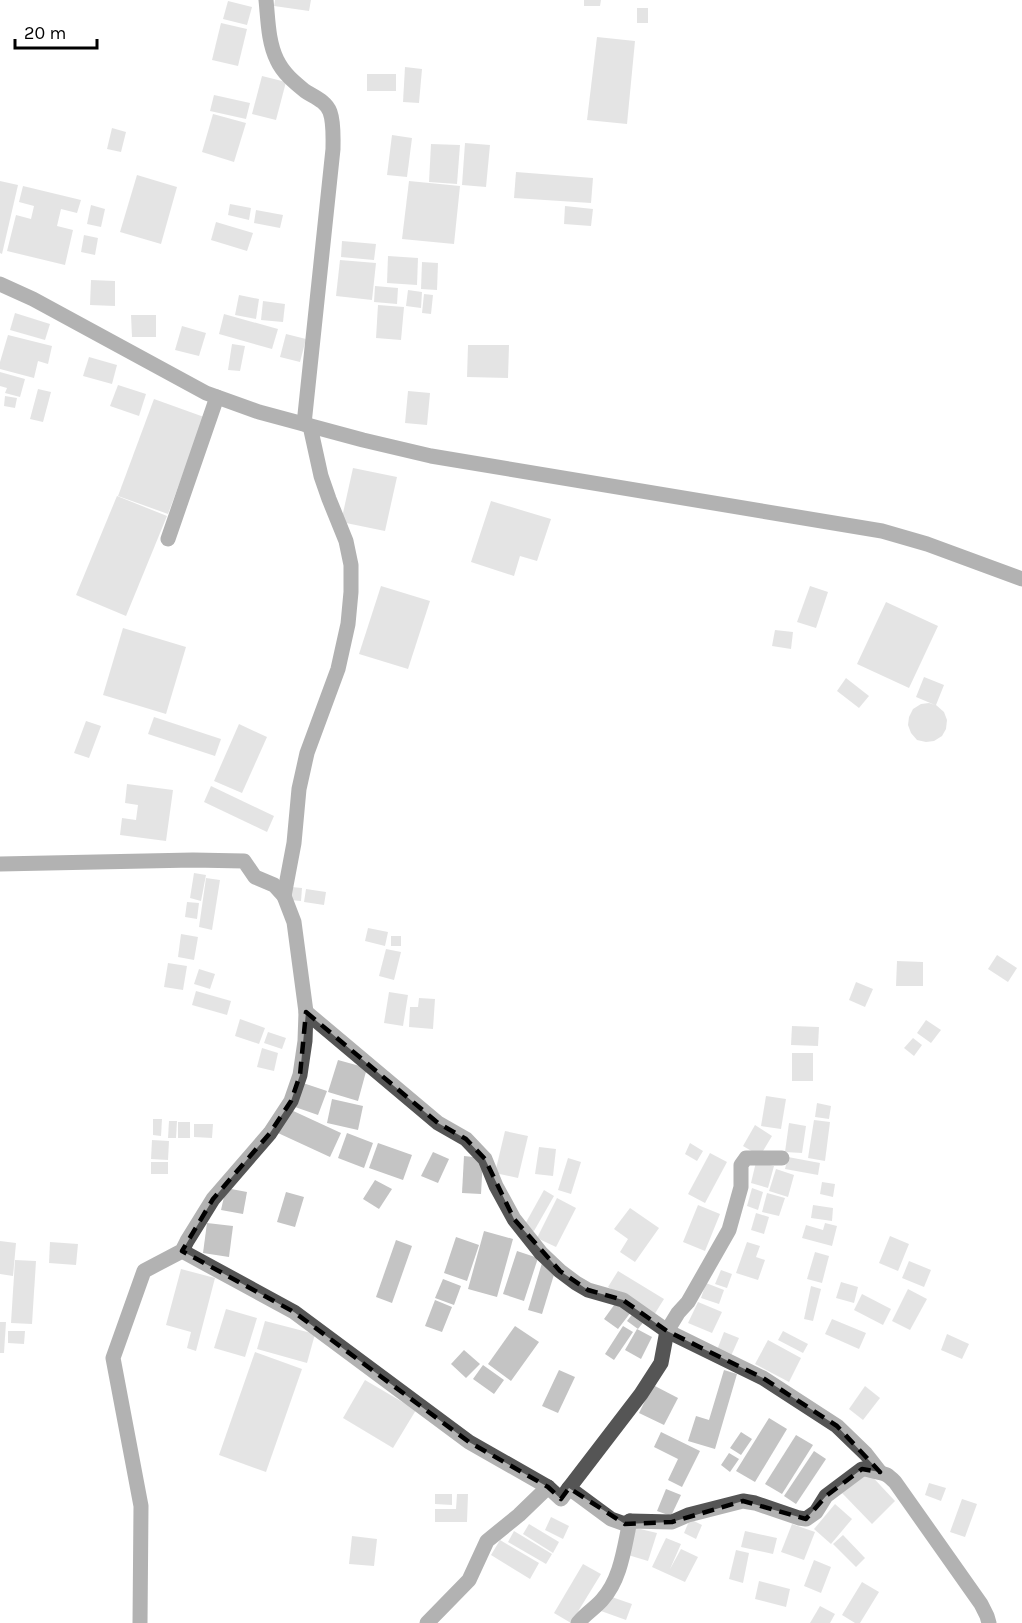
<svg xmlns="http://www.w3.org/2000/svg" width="1022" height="1623" font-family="Karla,sans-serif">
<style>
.building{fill:#c4c4c4}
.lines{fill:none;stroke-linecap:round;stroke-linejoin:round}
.minor{stroke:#555;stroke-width:15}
.marked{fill:none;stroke:#000;stroke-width:4.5;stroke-dasharray:12 8;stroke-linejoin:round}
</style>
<rect width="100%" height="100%" fill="#fff"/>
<!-- building -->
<g class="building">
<path d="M275,0H311L309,11L274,6Z"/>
<path d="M584,0H601L600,6H584Z"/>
<path d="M228,1L252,7L247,25L223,19Z"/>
<rect x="637" y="8" width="11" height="15"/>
<path d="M221,23L247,29L238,66L212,60Z"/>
<path d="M597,37L635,41L627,124L587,120Z"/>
<path d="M405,67L422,69L419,103L403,102Z"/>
<rect x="367" y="74" width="29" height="17"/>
<path d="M262,76L286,82L276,120L252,114Z"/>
<path d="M214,95L250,103L246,119L210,111Z"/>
<path d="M213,114L246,123L234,162L202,152Z"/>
<path d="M112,128L126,132L121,152L107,149Z"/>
<path d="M392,135L412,138L407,177L387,175Z"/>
<path d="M465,143L490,145L486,187L462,185Z"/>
<path d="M431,144L460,145L457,184L429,182Z"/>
<path d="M516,172L593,178L591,203L514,198Z"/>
<path d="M137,175L177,187L161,244L120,232Z"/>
<path d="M0,181L18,185L2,254L0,253Z"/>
<path d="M409,181L460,186L454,244L402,239Z"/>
<path d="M23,186L81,200L77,213L61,209L57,226L73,230L65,265L7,251L16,215L31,219L34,206L19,202Z"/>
<path d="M230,204L251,208L249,220L228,215Z"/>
<path d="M91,205L105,209L101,227L87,224Z"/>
<path d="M565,206L593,209L591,226L564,224Z"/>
<path d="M256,210L283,215L280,228L254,223Z"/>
<path d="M216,222L253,233L247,251L211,240Z"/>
<path d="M84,235L98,238L95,255L81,252Z"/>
<path d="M342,241L376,244L374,260L341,257Z"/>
<path d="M388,256L418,258L417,285L387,283Z"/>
<path d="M340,260L376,263L372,300L336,296Z"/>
<path d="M422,262L438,263L437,290L421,289Z"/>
<path d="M91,280L115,281V306L90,305Z"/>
<path d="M375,286L398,288L397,304L374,302Z"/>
<path d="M408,290L422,292L421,308L406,306Z"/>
<path d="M424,294L433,295L431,314L422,313Z"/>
<path d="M239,295L259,299L256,319L235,315Z"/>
<path d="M263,301L285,304L283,322L261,320Z"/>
<path d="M378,305L404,307L401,340L376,338Z"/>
<path d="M15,313L50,324L45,340L10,330Z"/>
<path d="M224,314L278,329L272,349L219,334Z"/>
<path d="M131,315H156V337H132Z"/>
<path d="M182,326L206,333L199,356L175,350Z"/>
<path d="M286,334L306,339L300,362L280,357Z"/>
<path d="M8,335L52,346L48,364L38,361L34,378L0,369V362Z"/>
<path d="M232,344L245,346L240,371L228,370Z"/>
<path d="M468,345H509L508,378L467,377Z"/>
<path d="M89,357L117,365L112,384L83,376Z"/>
<path d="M0,372L25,379L20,397L5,393L7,388L0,386Z"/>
<path d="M118,385L146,394L139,416L110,406Z"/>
<path d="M38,389L51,392L43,422L30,419Z"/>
<path d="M408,391L430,393L427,425L405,423Z"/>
<path d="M5,396L17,398L15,408L4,406Z"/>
<path d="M154,399L204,417L168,514L118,496Z"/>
<path d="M353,468L397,477L385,531L341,522Z"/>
<path d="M117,496L167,516L126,616L76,595Z"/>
<path d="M491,501L551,519L537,561L520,556L514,576L471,562Z"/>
<path d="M381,586L430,601L408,669L359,654Z"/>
<path d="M810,586L828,592L816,628L797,622Z"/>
<path d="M886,602L938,626L909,688L857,664Z"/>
<path d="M123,628L186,647L166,714L103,695Z"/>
<path d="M775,630L793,632L791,649L772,646Z"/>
<path d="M924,677L944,685L936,705L944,712L947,720L946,729L942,736L934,741L926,742L917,740L911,733L908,725L909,717L913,709L921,704L929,703L935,705L916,697Z"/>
<path d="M846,678L869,696L859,708L837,691Z"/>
<path d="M154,717L221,739L215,756L148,734Z"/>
<path d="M86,721L101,726L89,758L74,753Z"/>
<path d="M239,724L267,737L242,793L214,781Z"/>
<path d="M127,784L173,790L166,841L120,835L122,818L136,820L138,805L125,803Z"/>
<path d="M211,786L274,816L267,832L204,802Z"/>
<path d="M194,873L206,875L201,901L190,898Z"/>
<path d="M206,878L220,880L212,930L199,927Z"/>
<path d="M291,887L302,888L301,901L290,900Z"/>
<path d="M306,889L326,892L324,905L304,902Z"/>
<path d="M187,902L199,903L197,919L185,917Z"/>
<path d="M368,928L388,932L385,946L365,941Z"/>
<path d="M181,934L198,937L194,960L178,957Z"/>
<rect x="391" y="936" width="10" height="10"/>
<path d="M386,949L401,952L394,980L379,976Z"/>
<path d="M997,955L1017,968L1008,982L988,969Z"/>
<path d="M897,961L923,962V986H896Z"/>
<path d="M168,963L187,966L183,990L164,987Z"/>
<path d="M199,969L215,974L210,989L194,984Z"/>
<path d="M856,982L873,989L865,1007L849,1000Z"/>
<path d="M196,991L231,1001L227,1015L192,1005Z"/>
<path d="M389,992L408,995L403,1026L384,1023Z"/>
<path d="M419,998L435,999L433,1029L409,1027L410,1007H418Z"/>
<path d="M240,1019L265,1028L259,1044L235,1036Z"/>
<path d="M926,1020L941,1030L931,1043L917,1033Z"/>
<path d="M792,1026L819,1027L818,1046L791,1045Z"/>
<path d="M268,1032L286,1038L282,1049L264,1043Z"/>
<path d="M913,1038L922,1045L914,1056L904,1048Z"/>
<path d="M262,1048L278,1053L274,1071L257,1067Z"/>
<rect x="792" y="1053" width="21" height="28"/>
<path d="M338,1060L367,1068L358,1101L328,1092Z"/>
<path d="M303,1083L327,1091L318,1115L295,1107Z"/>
<path d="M766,1096L786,1099L781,1129L761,1126Z"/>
<path d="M332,1099L363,1106L358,1130L327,1123Z"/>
<path d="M817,1103L831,1106L829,1119L815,1117Z"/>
<path d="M289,1109L341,1133L330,1157L278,1133Z"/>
<path d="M153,1119H162L161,1136L153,1135Z"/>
<path d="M814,1120L830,1122L825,1161L808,1158Z"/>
<path d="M169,1121H177L176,1138H168Z"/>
<rect x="178" y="1122" width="12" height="16"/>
<path d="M789,1123L806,1126L802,1153L785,1152Z"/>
<path d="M194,1124H213L212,1138L194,1137Z"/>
<path d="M755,1125L772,1136L760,1156L743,1146Z"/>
<path d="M505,1131L528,1136L518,1178L495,1173Z"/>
<path d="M347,1133L373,1143L364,1168L338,1158Z"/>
<path d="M152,1140L169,1141L168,1160L151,1159Z"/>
<path d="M378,1143L412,1155L403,1180L369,1168Z"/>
<path d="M690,1143L703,1151L697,1161L685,1154Z"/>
<path d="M539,1147L556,1149L553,1176L535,1174Z"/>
<path d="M433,1152L449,1159L438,1183L421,1176Z"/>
<path d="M710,1153L727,1162L705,1203L688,1194Z"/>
<path d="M464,1156L483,1158L481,1194L462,1193Z"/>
<path d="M788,1157L820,1163L818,1175L785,1169Z"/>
<path d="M568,1158L581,1162L571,1194L558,1190Z"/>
<rect x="151" y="1162" width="17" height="12"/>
<path d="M756,1162L774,1166L768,1188L751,1183Z"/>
<path d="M776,1169L794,1175L788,1197L769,1191Z"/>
<path d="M375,1180L392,1189L379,1209L363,1199Z"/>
<path d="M822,1182L835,1184L833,1197L820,1194Z"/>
<path d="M226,1188L247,1192L243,1214L221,1210Z"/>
<path d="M752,1188L763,1192L758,1210L747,1206Z"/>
<path d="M544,1190L554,1196L534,1231L524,1226Z"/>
<path d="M286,1192L304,1197L295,1227L277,1222Z"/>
<path d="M767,1193L785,1198L779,1216L762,1212Z"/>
<path d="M557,1198L576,1208L556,1247L537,1238Z"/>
<path d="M698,1205L720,1214L705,1251L683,1242Z"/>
<path d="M813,1205L833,1208L832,1221L811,1218Z"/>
<path d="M630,1208L659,1228L635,1262L620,1252L628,1239L614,1229Z"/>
<path d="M756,1213L769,1217L764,1234L751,1230Z"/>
<path d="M207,1223L233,1226L229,1257L203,1253Z"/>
<path d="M825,1223L837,1226L832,1246L802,1238L806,1225L823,1230Z"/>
<path d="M484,1231L513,1239L497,1297L468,1289Z"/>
<path d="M890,1236L909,1244L898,1271L879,1263Z"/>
<path d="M456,1237L479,1245L467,1281L444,1273Z"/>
<path d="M396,1240L412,1246L392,1303L376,1297Z"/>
<path d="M0,1241L16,1243L13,1276L0,1274Z"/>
<path d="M50,1242L78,1244L76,1265L49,1263Z"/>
<path d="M747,1242L760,1246L756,1257L765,1260L758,1280L736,1273Z"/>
<path d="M517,1251L538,1258L524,1301L503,1294Z"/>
<path d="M815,1252L829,1256L822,1283L807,1279Z"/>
<path d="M15,1260L36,1261L32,1324L11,1323Z"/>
<path d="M909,1261L931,1270L924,1287L902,1278Z"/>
<path d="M542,1263L556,1268L542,1314L528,1310Z"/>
<path d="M181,1269L215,1278L196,1351L187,1348L191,1332L166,1325Z"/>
<path d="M721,1270L732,1274L727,1288L715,1284Z"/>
<path d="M618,1271L664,1299L654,1315L608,1287Z"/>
<path d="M443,1279L461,1286L454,1305L435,1298Z"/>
<path d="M841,1282L858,1287L854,1303L836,1298Z"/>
<path d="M706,1283L724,1290L719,1304L701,1298Z"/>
<path d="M811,1286L821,1289L813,1321L804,1319Z"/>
<path d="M908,1289L927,1299L910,1330L892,1321Z"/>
<path d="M862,1294L891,1309L883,1325L854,1310Z"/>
<path d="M435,1300L452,1307L442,1332L425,1326Z"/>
<path d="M617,1301L631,1312L618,1329L604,1319Z"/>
<path d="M698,1302L722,1312L712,1333L688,1323Z"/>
<path d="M226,1309L257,1318L245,1357L214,1348Z"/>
<path d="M634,1312L645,1320L638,1329L627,1321Z"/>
<path d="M832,1319L866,1333L859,1349L825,1334Z"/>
<path d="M265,1321L315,1334L307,1363L257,1349Z"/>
<path d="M0,1322H6L4,1353H0Z"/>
<path d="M515,1326L539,1342L511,1381L488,1364Z"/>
<path d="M623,1326L633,1332L614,1360L605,1354Z"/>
<path d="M637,1329L652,1337L641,1359L625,1350Z"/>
<path d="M8,1331H25L24,1344L8,1343Z"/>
<path d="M783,1331L808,1344L803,1353L778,1340Z"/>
<path d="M724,1332L739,1338L731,1356L717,1350Z"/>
<path d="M947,1334L969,1344L962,1359L941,1350Z"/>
<path d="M768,1340L801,1358L789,1382L755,1364Z"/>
<path d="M464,1350L480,1364L466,1378L451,1364Z"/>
<path d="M255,1352L302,1369L266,1472L219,1455Z"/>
<path d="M483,1365L504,1380L494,1394L473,1379Z"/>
<path d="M559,1370L575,1377L558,1413L542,1406Z"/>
<path d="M724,1370L737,1374L715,1449L688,1441L696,1416L709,1420Z"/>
<path d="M365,1380L416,1410L393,1448L343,1418Z"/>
<path d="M653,1385L678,1398L664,1425L639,1413Z"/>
<path d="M865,1386L880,1398L863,1420L849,1409Z"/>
<path d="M769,1418L787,1429L755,1482L736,1471Z"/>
<path d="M661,1432L700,1451L682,1487L668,1480L678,1459L654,1447Z"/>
<path d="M741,1432L752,1439L741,1455L730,1448Z"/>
<path d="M796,1435L813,1445L782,1494L765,1484Z"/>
<path d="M814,1451L826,1459L796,1504L784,1496Z"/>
<path d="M729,1453L739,1459L730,1472L721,1465Z"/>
<path d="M866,1470L895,1501L872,1524L842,1493Z"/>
<path d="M929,1483L946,1488L941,1501L925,1495Z"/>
<path d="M666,1489L681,1495L671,1516L657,1511Z"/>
<path d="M435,1494H452V1505L435,1504Z"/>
<path d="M457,1494H468L467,1522H435V1509H456Z"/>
<path d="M962,1499L977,1504L965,1537L950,1532Z"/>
<path d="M835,1504L852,1519L831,1544L814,1529Z"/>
<path d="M551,1517L569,1526L563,1539L545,1530Z"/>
<path d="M690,1519L702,1525L696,1539L684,1533Z"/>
<path d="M529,1524L559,1542L553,1553L523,1534Z"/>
<path d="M792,1524L815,1532L804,1560L781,1552Z"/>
<path d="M636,1528L657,1533L648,1561L628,1555Z"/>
<path d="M514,1531L552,1554L546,1564L508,1542Z"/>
<path d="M745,1531L777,1538L773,1554L741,1547Z"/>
<path d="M843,1535L865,1558L856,1567L833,1544Z"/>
<path d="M352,1536L377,1539L374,1566L349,1564Z"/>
<path d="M666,1538L681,1544L670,1569L681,1549L698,1557L685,1582L652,1567Z"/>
<path d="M500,1540L539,1563L530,1579L491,1555Z"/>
<path d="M736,1550L749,1553L743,1583L729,1579Z"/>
<path d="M814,1560L831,1567L821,1593L804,1586Z"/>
<path d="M583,1564L601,1574L571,1623L554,1613Z"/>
<path d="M759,1581L790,1589L786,1607L755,1599Z"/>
<path d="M862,1582L879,1592L860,1623H855L842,1615Z"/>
<path d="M606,1595L632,1604L626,1620L601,1611Z"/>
<path d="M820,1606L835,1614L830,1623H810Z"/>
</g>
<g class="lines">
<!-- minor -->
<g class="minor">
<path d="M266,0C268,19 268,42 277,60C283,73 294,82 305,91C314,97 326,101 330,112C334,123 333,137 333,149L304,424"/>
<path d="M0,284L33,299L206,393L259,412L363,440L431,456L882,531L927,544L1022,579"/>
<path d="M168,539L217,397"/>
<path d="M0,864L193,860L244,861L255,877L274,885L284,896L294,922L306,1012L305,1041L300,1075L291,1101L270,1133L213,1199L187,1241L182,1251L144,1271L113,1358L141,1506L140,1623"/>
<path d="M284,896L294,843L299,789L307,753L338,669L348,624L351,592V565L346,541L329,499L321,476L310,426"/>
<path d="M306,1012L438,1123L466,1139L485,1159L496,1186L514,1219L541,1253L560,1271L576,1283L588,1290L623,1300L667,1331L763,1378L837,1426L866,1454L880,1472"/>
<path d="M182,1251L294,1312L469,1442L548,1487L561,1499L569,1488L611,1519L625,1524L630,1521L672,1522L688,1515L743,1501L755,1503L799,1518L806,1519L816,1512L826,1496L862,1469C868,1469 872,1471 877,1472C886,1474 887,1474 895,1482L981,1604L987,1616L989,1623"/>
<path d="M569,1488L641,1394L661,1363L667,1331L678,1313L688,1302L729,1230L741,1187V1165L746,1158H782"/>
<path d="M427,1623L469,1580L487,1541L519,1515L548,1487"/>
<path d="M578,1623C586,1613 594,1609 602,1600C621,1579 624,1548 630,1521"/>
</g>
</g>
<!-- marked area -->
<path d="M0 0H1022V1623H0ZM306,1012L438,1123L466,1139L485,1159L514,1219L560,1271L588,1290L623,1300L667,1331L763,1378L837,1426L880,1472L862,1469L826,1496L806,1519L743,1501L672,1522L625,1524L569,1488L561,1499L548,1487L469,1442L294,1312L182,1251L213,1199L270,1133L291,1101L300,1075Z" fill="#fff" fill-opacity=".55" fill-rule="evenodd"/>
<path class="marked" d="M306,1012L438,1123L466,1139L485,1159L514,1219L560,1271L588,1290L623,1300L667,1331L763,1378L837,1426L880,1472L862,1469L826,1496L806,1519L743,1501L672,1522L625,1524L569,1488L561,1499L548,1487L469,1442L294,1312L182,1251L213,1199L270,1133L291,1101L300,1075Z"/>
<!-- scale -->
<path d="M15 39v9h82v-9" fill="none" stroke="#000000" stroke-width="3"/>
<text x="24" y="39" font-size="18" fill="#000000" stroke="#ffffff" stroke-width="4.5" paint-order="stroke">20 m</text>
</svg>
